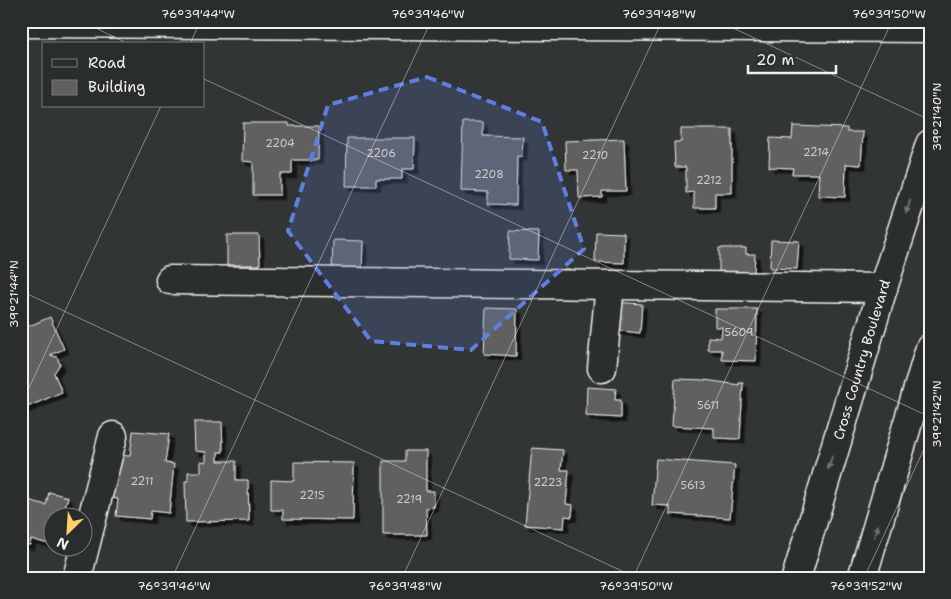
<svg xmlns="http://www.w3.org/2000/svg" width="951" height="599" font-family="'Shantell Sans',sans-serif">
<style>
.building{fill:#5f605f;stroke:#f4f1e8;filter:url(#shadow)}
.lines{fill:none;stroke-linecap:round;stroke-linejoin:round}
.minor-casing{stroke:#f4f1e8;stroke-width:31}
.minor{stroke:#2a2d2e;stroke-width:28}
.oneway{fill:#71726f}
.marked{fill:#5e7fdd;fill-opacity:0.2;stroke:#5e7fdd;stroke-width:4;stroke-dasharray:10 6;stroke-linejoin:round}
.ticks{fill:none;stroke:#f4f1e8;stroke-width:1;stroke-opacity:0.45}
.labels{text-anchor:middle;stroke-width:4;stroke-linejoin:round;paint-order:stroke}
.number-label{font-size:11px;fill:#cfcdc6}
.street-label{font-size:14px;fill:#f4f1e8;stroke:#2a2d2e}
.neatline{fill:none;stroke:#f4f1e8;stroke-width:2}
.ticks-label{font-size:12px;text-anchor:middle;fill:#f4f1e8}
</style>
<defs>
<filter id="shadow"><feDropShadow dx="4.5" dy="4.5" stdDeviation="0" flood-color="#0009"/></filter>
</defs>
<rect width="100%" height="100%" fill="#323535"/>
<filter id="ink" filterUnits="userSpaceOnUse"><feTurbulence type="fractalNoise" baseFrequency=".02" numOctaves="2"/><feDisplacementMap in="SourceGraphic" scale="10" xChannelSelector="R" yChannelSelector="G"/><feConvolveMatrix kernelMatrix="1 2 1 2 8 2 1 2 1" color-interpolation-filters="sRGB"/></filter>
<g filter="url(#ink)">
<!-- building -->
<g class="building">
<path d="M463,122H483V136L523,137L522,157L517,156L516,205L488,204V192L461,191Z"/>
<path d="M243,123H289V126H319L318,160H292V174H280V195H253V162L242,161Z"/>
<path d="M793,126L847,128V132H863L861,165L846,164L845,197L818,196L819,174H792L793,168L769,167L770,138L792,139Z"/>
<path d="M681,129H732V193H715V208H694V192L686,193V167H675L674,142H681Z"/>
<path d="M347,138H415L414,169H402V179H376V186H346Z"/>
<path d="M624,139L626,191H602V197L579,198L578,170H566L565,141Z"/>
<path d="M510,231L539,232L538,260L509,259Z"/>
<path d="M596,232L624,233V263L595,262Z"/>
<path d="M227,235H259L260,265H227Z"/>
<path d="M333,240L363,241L362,270L332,269Z"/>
<path d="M771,240L799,241L797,269L770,268Z"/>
<path d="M719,248H746V254H755L754,272H746V277H719Z"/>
<path d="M614,302L642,304L640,333L612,330Z"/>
<path d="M486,308L517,309L516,356L484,354Z"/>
<path d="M715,309H757L756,361L722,360V350H708V337L721,338L722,327H715Z"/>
<path d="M21,316L27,327L50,317L64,349L50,355L57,357L60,364L54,373L62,392L25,408L21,398Z"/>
<path d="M675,379L705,380L739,385V383H743L740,439L714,438V428L672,426Z"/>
<path d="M587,387L616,389L615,400H621V418L586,416Z"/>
<path d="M194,422H222L223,452H218V461H236V480H248L249,521L186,522L185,481H188V472H201V461L206,462V452L195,451Z"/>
<path d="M133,431L169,434L165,463L174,464L169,513L151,511L150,519L116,516L118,499L111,498L115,455L130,456Z"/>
<path d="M532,448L563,450L561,470H569L566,504L573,505L572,517L565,516L564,528L525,525Z"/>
<path d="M405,451H426V491H434V507L426,508L427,535H383V461H405Z"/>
<path d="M656,459L735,465L730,518L670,514V506L652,505Z"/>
<path d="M294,462L354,463L353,520L283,519V510H271V480L294,481Z"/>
<path d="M49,492L68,497L62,516H52V545L31,539L30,545L21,543V498L46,505Z"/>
</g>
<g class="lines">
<!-- minor casing -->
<g class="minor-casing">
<g id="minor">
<path d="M21,23L930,28"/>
<path d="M170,280L883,288"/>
<path d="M602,368L610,285"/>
<path d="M77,578L113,436"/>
<path id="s1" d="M796,578L883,288L930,144"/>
<path d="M862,578L930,348"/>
</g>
</g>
<!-- minor -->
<use href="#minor" class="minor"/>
</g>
<!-- one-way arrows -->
<defs><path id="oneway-solid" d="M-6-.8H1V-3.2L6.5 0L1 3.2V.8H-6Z" transform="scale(1.25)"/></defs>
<g class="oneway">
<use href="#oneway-solid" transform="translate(908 207) rotate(108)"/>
<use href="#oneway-solid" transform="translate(830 463) rotate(107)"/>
<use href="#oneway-solid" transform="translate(876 531) rotate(-74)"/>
</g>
</g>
<!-- marked area -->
<path class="marked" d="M427,77L542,122L584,249L471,350L371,341L288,231L328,105Z"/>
<!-- ticks -->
<path class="ticks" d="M81,21L129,44M718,21L930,120M190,44L200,21M204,79L930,417M21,291L637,578M21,405L161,106M172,578L431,21M402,578L662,21M633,578L892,21M864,578L930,436"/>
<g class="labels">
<!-- number labels -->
<g class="number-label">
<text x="280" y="147">2204</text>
<text x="816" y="156">2214</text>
<text x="381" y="157">2206</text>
<text x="595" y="159">2210</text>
<text x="489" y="178">2208</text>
<text x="709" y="184">2212</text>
<text x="739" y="336">5609</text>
<text x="708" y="409">5611</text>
<text x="142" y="485">2211</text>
<text x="548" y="486">2223</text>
<text x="693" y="489">5613</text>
<text x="312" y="499">2215</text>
<text x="409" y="503">2219</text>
</g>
<!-- street labels -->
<g class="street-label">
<text dy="5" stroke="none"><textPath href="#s1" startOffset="228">Cross Country Boulevard</textPath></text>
</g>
</g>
<!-- margin -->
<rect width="951" height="599" fill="none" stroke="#2a2d2e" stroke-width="55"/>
<!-- legend -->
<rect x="42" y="42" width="162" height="65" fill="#2a2d2e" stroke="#7b7b78"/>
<rect x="52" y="59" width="25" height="8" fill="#2a2d2e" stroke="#7b7b78"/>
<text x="88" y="68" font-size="15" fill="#f4f1e8">Road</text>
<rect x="52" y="80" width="25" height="15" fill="#5f605f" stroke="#7b7b78"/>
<text x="88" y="92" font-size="15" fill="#f4f1e8">Building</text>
<!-- north arrow -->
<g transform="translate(68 532) rotate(205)"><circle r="24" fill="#2a2d2e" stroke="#7b7b78"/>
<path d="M0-4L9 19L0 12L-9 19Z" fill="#ffd166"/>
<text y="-8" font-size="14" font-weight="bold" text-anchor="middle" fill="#f4f1e8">N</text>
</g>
<!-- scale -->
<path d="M748 65v8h88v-8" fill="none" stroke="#f4f1e8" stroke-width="2.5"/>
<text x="756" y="65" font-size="15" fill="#f4f1e8" stroke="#2a2d2e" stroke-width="4" paint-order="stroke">20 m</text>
<rect x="28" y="28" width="896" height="544" class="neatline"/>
<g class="ticks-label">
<text x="198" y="18">76°39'44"W</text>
<text x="428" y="18">76°39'46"W</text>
<text x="659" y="18">76°39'48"W</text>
<text x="889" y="18">76°39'50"W</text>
<text transform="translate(937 117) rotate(-90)" y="4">39°21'40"N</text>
<text transform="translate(14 294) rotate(-90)" y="4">39°21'44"N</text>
<text transform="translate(937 414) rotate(-90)" y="4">39°21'42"N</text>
<text x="174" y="590">76°39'46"W</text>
<text x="405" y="590">76°39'48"W</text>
<text x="636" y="590">76°39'50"W</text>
<text x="866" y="590">76°39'52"W</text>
</g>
</svg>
